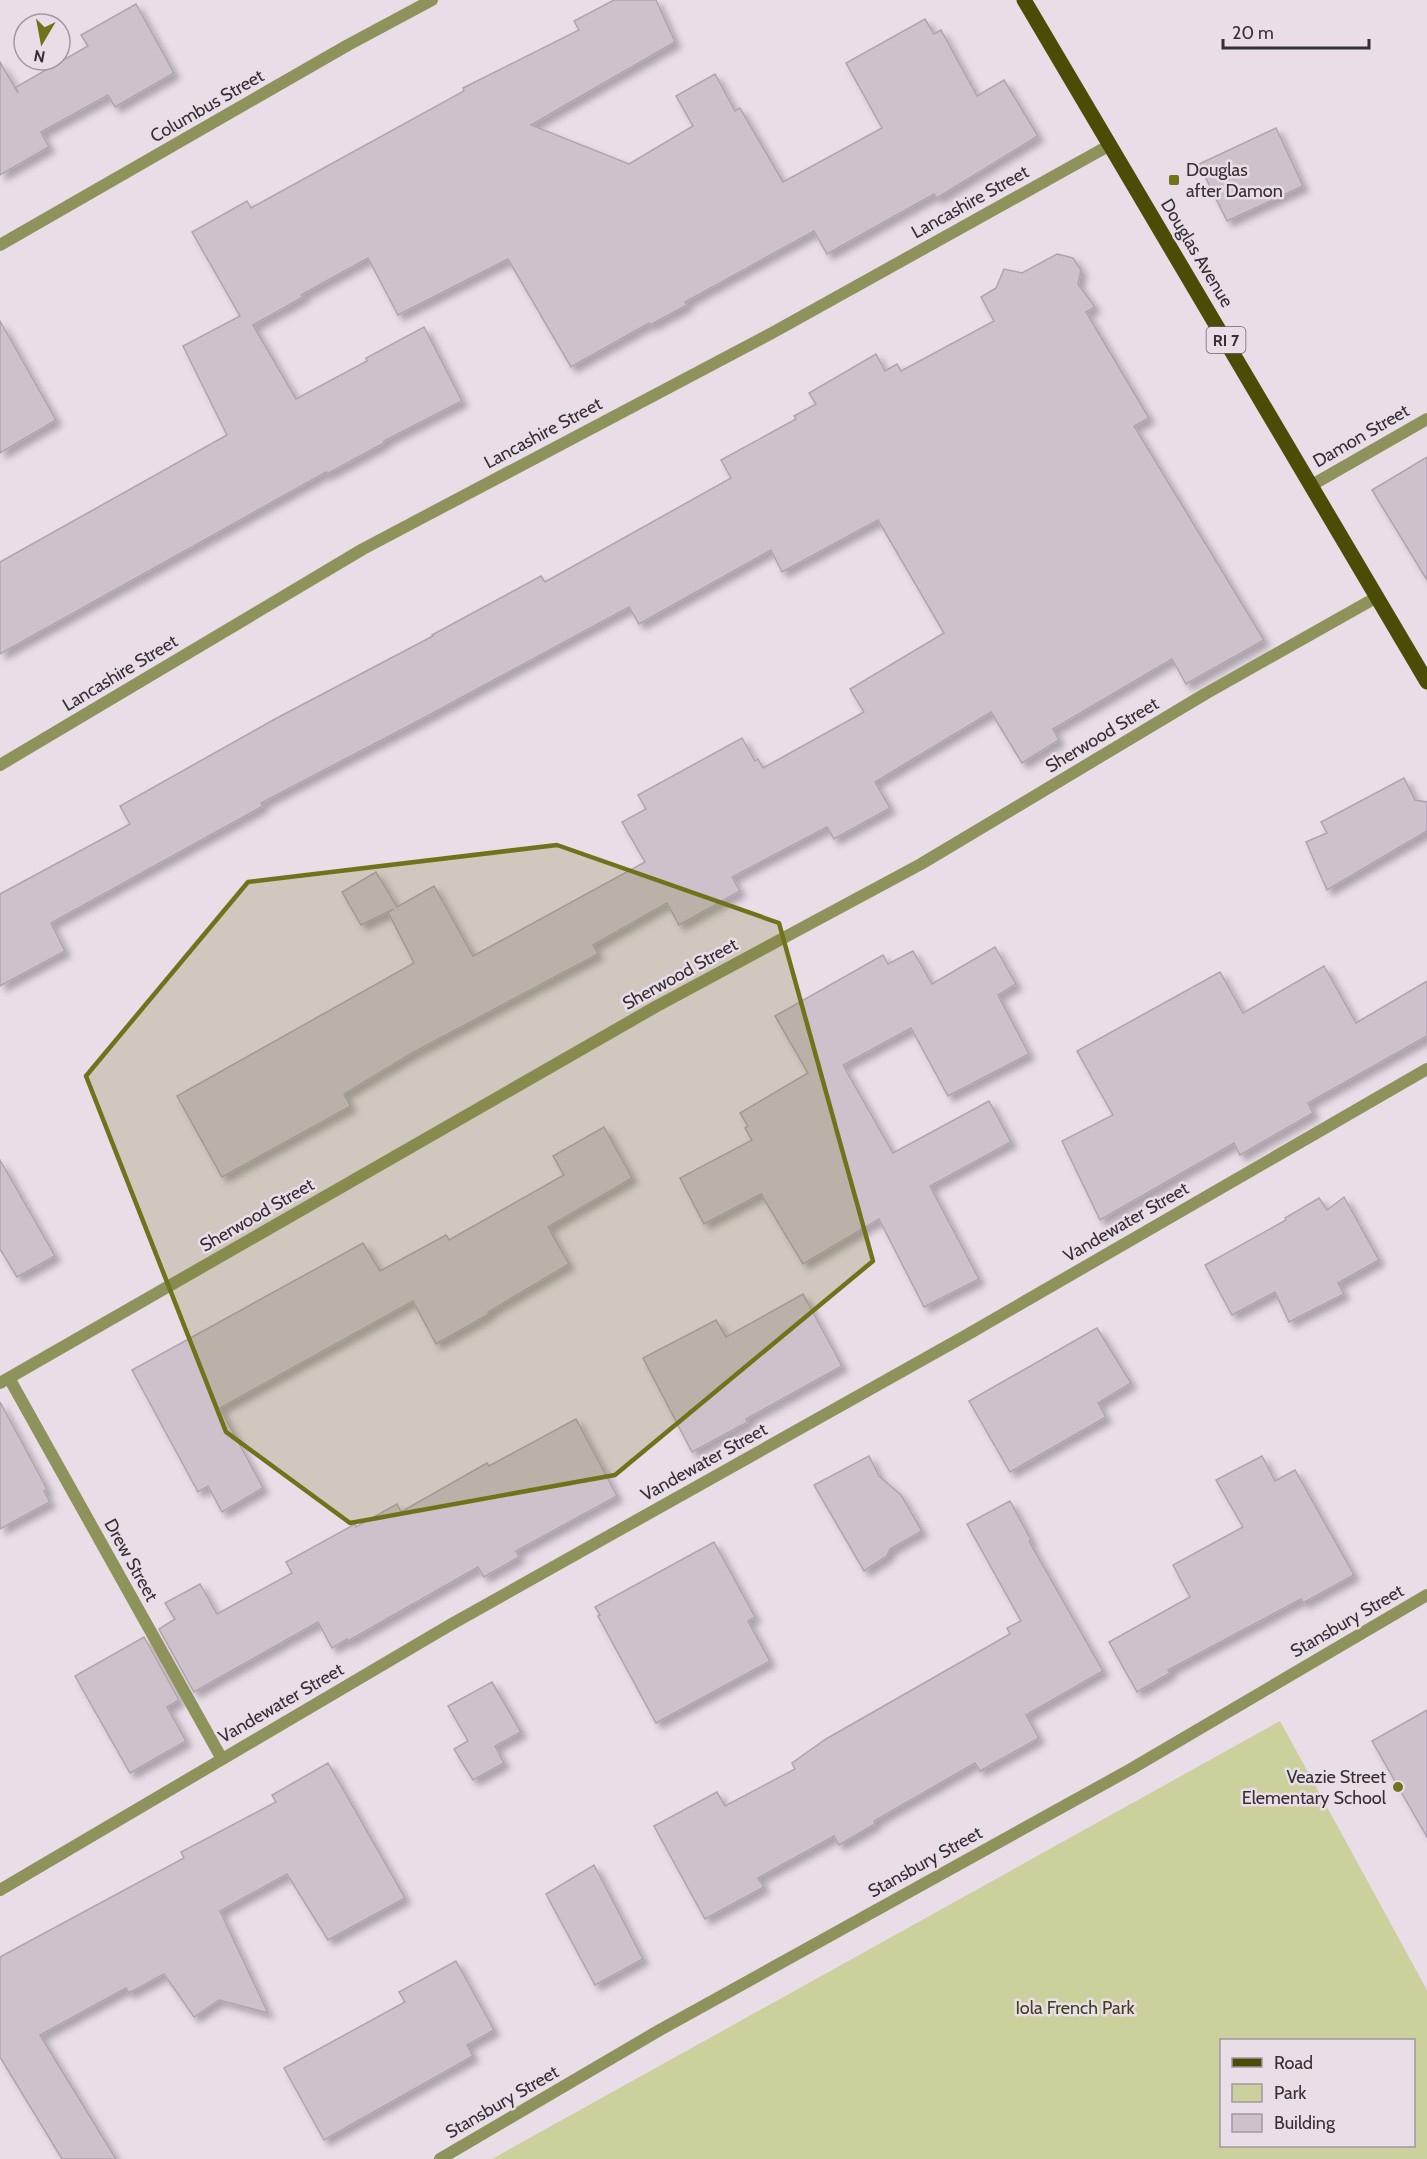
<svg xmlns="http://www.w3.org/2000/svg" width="1427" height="2159" font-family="Cabin,sans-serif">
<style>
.green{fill:#cbd09d;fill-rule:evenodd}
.building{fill:#cdc2cc;stroke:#afa4ae;stroke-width:1.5;filter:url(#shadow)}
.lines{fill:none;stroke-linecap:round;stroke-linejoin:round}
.street{stroke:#8e925b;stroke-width:12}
.primary{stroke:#4b4d06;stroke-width:15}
.marked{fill:#6f731a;fill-opacity:0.2;stroke:#6f731a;stroke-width:4.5;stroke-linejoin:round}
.poi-dot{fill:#6f731a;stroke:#e9dde8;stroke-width:2}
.labels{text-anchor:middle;stroke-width:5;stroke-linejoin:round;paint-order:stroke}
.shield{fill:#e9dde8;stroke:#6a646a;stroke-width:1.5}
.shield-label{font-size:16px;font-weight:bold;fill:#343034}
.street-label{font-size:18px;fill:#343034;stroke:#e9dde8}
.poi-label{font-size:18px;fill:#343034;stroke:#e9dde8;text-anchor:start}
.park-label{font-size:18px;fill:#3e411c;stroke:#e9dde8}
</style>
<defs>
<filter id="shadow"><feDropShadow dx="5.5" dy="5.5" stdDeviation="3" flood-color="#0004"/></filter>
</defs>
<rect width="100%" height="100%" fill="#e9dde8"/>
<!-- green -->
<path class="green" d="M1280,1721L1427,1990V2159H492ZM1222,2040H1414V2146H1222Z"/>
<!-- building -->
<g class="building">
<path d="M614,0H656L675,42L531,125L629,164L693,126L676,96L715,74L735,111L740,108L783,182L882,128L846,63L925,19L934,34L941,30L977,96L1004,80L1038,136L937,198L934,194L827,254L814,231L685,302L687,305L650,325L649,323L571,367L508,259L398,315L368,258L301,295L303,297L253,325L296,399L367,361L366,358L424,327L462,401L384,441V443L327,474L326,472L0,654V562L227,435L183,346L240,316L192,232L247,201L251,208L464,91L463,88L579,30L574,21Z"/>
<path d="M136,4L174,73L115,107L108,95L41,132L49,147L0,175V62L18,93L16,87L88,46L81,35Z"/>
<path d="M1276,128L1303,186L1227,221L1199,164Z"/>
<path d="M1057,254L1073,258L1081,270L1078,284L1095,307L1086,312L1149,418L1134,426L1264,640L1186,684L1172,659L1053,729L1059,740L1022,763L991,712L875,782L890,808L834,839L827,827L732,877L740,891L679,925L667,903L593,945L598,954L414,1052L344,1094L351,1106L222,1177L177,1096L414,963L388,912L394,909L361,925L342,892L376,872L397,907L434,886L473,956L645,862L622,822L646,809L638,795L742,738L755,761L758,759L763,768L864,712L850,689L944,633L878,520L782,572L771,550L639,624L629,607L418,721L261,803L263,806L51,923L65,951L0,986V894L130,824L120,806L275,719L433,636L432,635L541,576L545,582L731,478L721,460L796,419L794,416L816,404L809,393L876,354L885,371L897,364L901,371L994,321L981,297L996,288L1004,269L1022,273Z"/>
<path d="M0,321L56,420L0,453Z"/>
<path d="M1427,457V580L1372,490Z"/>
<path d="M1404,778L1415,800L1427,802V831L1327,890L1306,842L1327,833L1321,822Z"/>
<path d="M995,947L1016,984L998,995L1029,1054L948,1096L911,1028L843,1065L893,1153L989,1101L1011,1142L930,1186L979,1279L924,1307L879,1219L803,1264L761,1194L704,1224L680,1178L752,1140L745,1128L748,1126L740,1113L808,1073L775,1016L883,955L888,964L913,951L932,984Z"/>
<path d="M1324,966L1356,1023L1427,981V1036L1308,1103L1313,1113L1240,1155L1234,1143L1100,1220L1062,1141L1113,1115L1077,1051L1220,972L1243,1013Z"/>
<path d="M604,1127L632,1178L548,1227L569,1264L488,1312L489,1314L436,1344L413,1301L220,1408L263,1488L222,1512L208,1486L198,1492L132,1370L363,1243L380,1271L446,1235L449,1240L564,1175L553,1156Z"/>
<path d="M0,1160L55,1256L17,1277L0,1249Z"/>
<path d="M1344,1197L1379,1260L1338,1283L1344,1294L1289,1322L1275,1292L1232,1315L1205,1265L1286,1220L1285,1218L1319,1198L1327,1210Z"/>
<path d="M803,1294L842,1366L746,1419L748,1422L692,1452L643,1358L716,1320L726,1337Z"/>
<path d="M1097,1328L1131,1383L1098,1403L1106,1417L1010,1472L969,1401Z"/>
<path d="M0,1402L47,1489L44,1491L50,1502L0,1529Z"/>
<path d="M576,1419L617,1496L516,1551L519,1557L484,1577L478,1567L348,1641L347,1639L332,1648L318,1622L194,1692L159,1629L175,1619L165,1603L200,1584L217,1614L292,1573L286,1562L355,1524L356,1527L397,1504L401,1512L487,1463L489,1466Z"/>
<path d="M869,1456L879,1476L901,1495L922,1531L890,1549L887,1556L864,1571L814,1485Z"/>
<path d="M1262,1456L1275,1481L1295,1470L1354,1575L1303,1603L1301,1599L1168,1670L1170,1673L1137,1692L1109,1642L1190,1597L1173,1565L1243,1527L1216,1480Z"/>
<path d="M1010,1501L1031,1540L1029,1541L1103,1671L1026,1715L1039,1738L980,1771L975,1763L874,1821L875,1824L839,1845L834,1836L758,1878L764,1887L705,1919L654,1826L717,1792L725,1806L795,1769L792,1763L826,1739L1010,1634L1007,1628L1021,1621L967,1524Z"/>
<path d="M714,1542L755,1617L748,1621L770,1661L656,1723L598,1616L600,1615L595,1607Z"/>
<path d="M144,1637L179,1700L167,1707L186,1741L130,1773L75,1676Z"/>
<path d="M492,1682L521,1732L495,1746L504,1763L473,1780L454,1749L468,1741L448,1706Z"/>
<path d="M1427,1710V1837L1372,1741Z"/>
<path d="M328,1763L405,1898L328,1940L287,1874L220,1911L268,2013L219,2000L194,2017L164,1974L129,1993L126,1988L40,2035L116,2159H62L0,2057V1957L184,1858L181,1852L276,1802L272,1795Z"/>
<path d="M594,1865L643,1959L595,1985L546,1894Z"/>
<path d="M456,1961L494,2030L467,2045L473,2056L324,2140L284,2068L405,2002L399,1992Z"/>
</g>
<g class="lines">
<!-- street -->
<g class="street">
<path d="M0,245L348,45L432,0"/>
<path d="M1312,485L1427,419"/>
<path d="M0,765L363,549L772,333L1110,145"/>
<path d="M9,1378L222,1759"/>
<path d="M0,1383L657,1006L921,864L1205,694L1377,597"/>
<path d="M0,1890L450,1625L965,1336L1427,1069"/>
<path d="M440,2159L658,2031L1131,1769L1427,1595"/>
</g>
<!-- primary -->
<path class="primary" d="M1024,0L1427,682"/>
</g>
<!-- marked area -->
<path class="marked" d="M557,845L779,923L873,1261L615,1475L350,1523L226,1432L86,1076L248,882Z"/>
<!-- markers -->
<g class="poi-dot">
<rect x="1168" y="174" width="12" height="12" rx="3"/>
<circle cx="1398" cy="1787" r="6"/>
</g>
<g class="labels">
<!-- shield labels -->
<rect class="shield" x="1206.5" y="327" width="39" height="26" rx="4.5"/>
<g class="shield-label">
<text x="1226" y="346">RI 7</text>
</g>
<!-- street labels -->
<g class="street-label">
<text transform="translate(207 106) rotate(-30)" y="6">Columbus Street</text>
<text transform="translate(970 202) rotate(-29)" y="6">Lancashire Street</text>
<text transform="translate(1197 253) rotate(59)" y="6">Douglas Avenue</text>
<text transform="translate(543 433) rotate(-28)" y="6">Lancashire Street</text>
<text transform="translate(1361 436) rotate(-30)" y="6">Damon Street</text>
<text transform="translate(120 673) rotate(-31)" y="6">Lancashire Street</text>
<text transform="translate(1102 735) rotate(-31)" y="6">Sherwood Street</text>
<text transform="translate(680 974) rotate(-29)" y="6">Sherwood Street</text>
<text transform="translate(257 1215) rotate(-30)" y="6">Sherwood Street</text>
<text transform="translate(1126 1222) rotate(-30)" y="6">Vandewater Street</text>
<text transform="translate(704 1462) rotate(-29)" y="6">Vandewater Street</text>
<text transform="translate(131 1560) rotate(61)" y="6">Drew Street</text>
<text transform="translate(1347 1621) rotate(-30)" y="6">Stansbury Street</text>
<text transform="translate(281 1703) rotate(-30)" y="6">Vandewater Street</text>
<text transform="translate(925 1862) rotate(-29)" y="6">Stansbury Street</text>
<text transform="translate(502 2102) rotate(-30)" y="6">Stansbury Street</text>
</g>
<!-- poi labels -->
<g class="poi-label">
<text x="1186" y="176">Douglas<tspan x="1186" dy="21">after Damon</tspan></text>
<text x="1386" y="1783" text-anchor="end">Veazie Street<tspan x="1386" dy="21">Elementary School</tspan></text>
</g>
<!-- park labels -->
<g class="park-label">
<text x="1075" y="2014">Iola French Park</text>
</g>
</g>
<!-- legend -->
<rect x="1220" y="2039" width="195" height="108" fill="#e9dde8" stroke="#a198a0" stroke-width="1.5"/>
<rect x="1232" y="2058" width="30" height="9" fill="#4b4d06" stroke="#a198a0" stroke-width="1.5"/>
<text x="1274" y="2069" font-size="18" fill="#343034">Road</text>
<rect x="1232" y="2084" width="30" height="18" fill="#cbd09d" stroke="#a198a0" stroke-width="1.5"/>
<text x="1274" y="2099" font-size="18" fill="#343034">Park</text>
<rect x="1232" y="2114" width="30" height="18" fill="#cdc2cc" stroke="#a198a0" stroke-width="1.5"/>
<text x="1274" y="2129" font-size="18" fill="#343034">Building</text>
<!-- north arrow -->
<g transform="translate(42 42) rotate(190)"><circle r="28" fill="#e9dde8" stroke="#a198a0" stroke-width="1.5"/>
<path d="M0-4.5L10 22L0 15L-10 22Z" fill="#6f731a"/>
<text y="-9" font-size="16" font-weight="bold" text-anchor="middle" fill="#343034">N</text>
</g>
<!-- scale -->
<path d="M1223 39v9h146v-9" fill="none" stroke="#343034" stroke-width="3"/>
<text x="1232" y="39" font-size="18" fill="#343034" stroke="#e9dde8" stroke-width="4.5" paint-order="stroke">20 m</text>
</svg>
